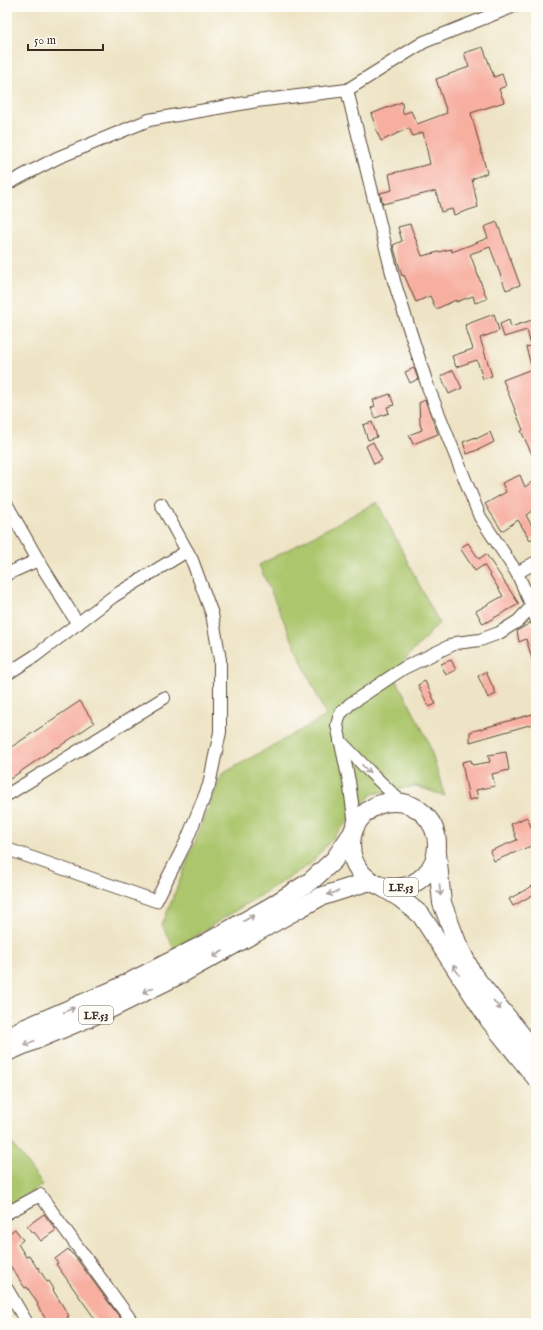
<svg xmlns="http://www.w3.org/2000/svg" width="543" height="1330" font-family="'IM FELL English',serif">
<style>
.green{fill:#abc66c;stroke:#737845}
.building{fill:#f7afa0}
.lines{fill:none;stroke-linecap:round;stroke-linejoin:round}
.minor-casing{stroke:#564637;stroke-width:14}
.highway-casing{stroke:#564637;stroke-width:20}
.minor{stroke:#fff;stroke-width:12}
.highway{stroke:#fff;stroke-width:18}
.oneway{stroke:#a79f9a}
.labels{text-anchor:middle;stroke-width:3.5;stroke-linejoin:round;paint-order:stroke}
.shield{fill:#fdfcf7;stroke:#75695f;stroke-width:1}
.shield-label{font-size:11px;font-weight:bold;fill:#3b2a1e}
</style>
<rect width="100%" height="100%" fill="#fdfcf7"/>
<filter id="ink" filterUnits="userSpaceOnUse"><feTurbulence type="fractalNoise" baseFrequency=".025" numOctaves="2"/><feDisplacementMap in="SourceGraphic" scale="8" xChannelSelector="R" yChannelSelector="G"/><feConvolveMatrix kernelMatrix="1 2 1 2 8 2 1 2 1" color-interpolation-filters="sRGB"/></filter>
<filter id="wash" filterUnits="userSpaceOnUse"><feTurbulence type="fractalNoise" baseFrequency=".012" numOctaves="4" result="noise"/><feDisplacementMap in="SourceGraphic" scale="16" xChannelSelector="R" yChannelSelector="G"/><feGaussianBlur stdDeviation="0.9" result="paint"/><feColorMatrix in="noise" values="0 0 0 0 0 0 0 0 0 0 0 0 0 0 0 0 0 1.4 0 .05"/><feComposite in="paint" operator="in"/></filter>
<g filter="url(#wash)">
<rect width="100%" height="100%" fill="#eee4c5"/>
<!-- green -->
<g class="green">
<path d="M377,502L439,623L393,673L427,738L445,796L416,786L372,794L310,864L174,949L162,925L222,774L326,716L259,565Z"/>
<path d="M7,1137L43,1185L7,1206Z"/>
</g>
<g id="blocks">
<!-- building -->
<g class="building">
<path d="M483,47L494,77L502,74L506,86L499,89L504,102L471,113L487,173L472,179L478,207L454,215L452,209L441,212L436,191L383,204L380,193L392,190L389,174L430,164L423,132L413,136L409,128L381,141L375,128L376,127L371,114L402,102L403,114L411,111L417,124L447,113L436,79L469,67L464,53Z"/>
<path d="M497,222L520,285L506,290L490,247L470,254L487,299L475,303L473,296L456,302V300L436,309L430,296L416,302L404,275L402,276L393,245L402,241L398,227L410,224L422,256L451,249L452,252L488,238L484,227Z"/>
<path d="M494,314L499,331L480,338L492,376L483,379L477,360L456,367L452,356L473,349L465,325Z"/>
<path d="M509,320L511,327L532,320L536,333V463L521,431L523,430L503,380L532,369L526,347L531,346L527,330L504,337L500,324Z"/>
<path d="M414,368L418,379L410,383L405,372Z"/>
<path d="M453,370L462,388L449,394L441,376Z"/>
<path d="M390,394L394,405L387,407L389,413L375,418L371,408L375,406L373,400Z"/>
<path d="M425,400L438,434L413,444L409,435L422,430L420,424L419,403Z"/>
<path d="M372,422L377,437L368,440L363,425Z"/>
<path d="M490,432L494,442L480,449L467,454L463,442L476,437V439Z"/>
<path d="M373,442L382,460L374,464L366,446Z"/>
<path d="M520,475L525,487L536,479V508L526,515L536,534V536L530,540L518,520L502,531L485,504L506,492L502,483Z"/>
<path d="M468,543L479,559L486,554L519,604L483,624L476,611L503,596L484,565L475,571L460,548Z"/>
<path d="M530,623L534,626L536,634V665H534L526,639L519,642L517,631Z"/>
<path d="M451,660L456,670L446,675L441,664Z"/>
<path d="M486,672L496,694L488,698L478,676Z"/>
<path d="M425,681L436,704L429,707L418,685Z"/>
<path d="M80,701L94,723L57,748L56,747L7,781V750Z"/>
<path d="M536,713V723L470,742V732Z"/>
<path d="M506,752L509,770L492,774L495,786L476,790L478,798L469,800L462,762L471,760L472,765L490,762L488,755Z"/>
<path d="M527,817L531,827L536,824V844L494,861L490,851L517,840L511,824Z"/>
<path d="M536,884V893L513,906L509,899Z"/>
<path d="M44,1214L56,1230L41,1241L34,1232L32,1233L27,1226Z"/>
<path d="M15,1229L23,1240L18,1244L26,1257L29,1255L37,1268L38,1267L47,1282L49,1281L54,1289L53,1290L69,1316L67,1317L71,1323H48L37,1305L38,1304L27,1287L25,1288L7,1261V1235Z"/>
<path d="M68,1249L72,1254H73L124,1323H98L56,1264L58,1263L55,1259Z"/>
</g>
</g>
</g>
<g filter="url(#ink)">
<use href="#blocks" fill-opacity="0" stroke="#564637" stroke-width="1"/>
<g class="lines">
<!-- minor casing -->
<g class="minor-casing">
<g id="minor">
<path d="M347,90L394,281L428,387L480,517L517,573L532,606L536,619"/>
<path d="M7,184L57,158L149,120L257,101L347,90L424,42L512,7"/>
<path d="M7,505L38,560L78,624"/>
<path d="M517,573L536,562"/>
<path d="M7,574L38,560"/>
<path d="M7,674L35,656L114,596L187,551"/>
<path d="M340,741L369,771L401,802"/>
<path d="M7,795L164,698"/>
<path d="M355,825L349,781L337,725L340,714L350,704L404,668L456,643L480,640L499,633L518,621L532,606"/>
<path d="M7,849L156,901L186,842L209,785L220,732V660L212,614L192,560L161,504"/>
<path d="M7,1213L40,1195L133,1323"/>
<path d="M7,1289L27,1323"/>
</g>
</g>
<!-- highway casing -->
<g class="highway-casing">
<g id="highway">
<circle cx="394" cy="845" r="43"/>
<path d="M437,853L442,903L458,945L473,975L536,1053"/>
<path d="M382,887L400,898L421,915L490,1021L536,1078"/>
<path d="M7,1036L116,989L199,947L270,907L311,881L334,860L351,835"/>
<path d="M7,1052L112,1008L183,973L320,897L370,881"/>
</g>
</g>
<!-- minor -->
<use href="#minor" class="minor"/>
<!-- highway -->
<use href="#highway" class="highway"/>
</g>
<!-- one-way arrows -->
<defs><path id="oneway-shaft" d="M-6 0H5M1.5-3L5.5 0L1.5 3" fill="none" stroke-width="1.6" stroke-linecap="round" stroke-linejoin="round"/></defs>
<g class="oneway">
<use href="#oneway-shaft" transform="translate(366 769) rotate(46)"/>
<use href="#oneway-shaft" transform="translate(440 890) rotate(85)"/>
<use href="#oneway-shaft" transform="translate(333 893) rotate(162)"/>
<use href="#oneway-shaft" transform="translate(249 918) rotate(-30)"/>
<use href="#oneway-shaft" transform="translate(218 954) rotate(150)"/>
<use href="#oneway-shaft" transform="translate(456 970) rotate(-124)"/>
<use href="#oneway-shaft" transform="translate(148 990) rotate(154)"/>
<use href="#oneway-shaft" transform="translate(497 1005) rotate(52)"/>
<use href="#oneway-shaft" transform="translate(69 1010) rotate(-23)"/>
<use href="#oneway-shaft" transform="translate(29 1043) rotate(158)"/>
</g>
</g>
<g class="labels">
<!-- shield labels -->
<g class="shield">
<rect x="384" y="878" width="34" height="18" rx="3"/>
<rect x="79" y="1006" width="34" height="18" rx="3"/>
</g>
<g class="shield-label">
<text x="401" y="891">LF.53</text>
<text x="96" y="1019">LF.53</text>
</g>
</g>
<!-- margin -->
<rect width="543" height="1330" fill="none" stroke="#fdfcf7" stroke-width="24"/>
<!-- scale -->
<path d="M28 44v6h75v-6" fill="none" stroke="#3b2a1e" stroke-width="2"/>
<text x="34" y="44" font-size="12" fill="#3b2a1e" stroke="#fdfcf7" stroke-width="3" paint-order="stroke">50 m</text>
</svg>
